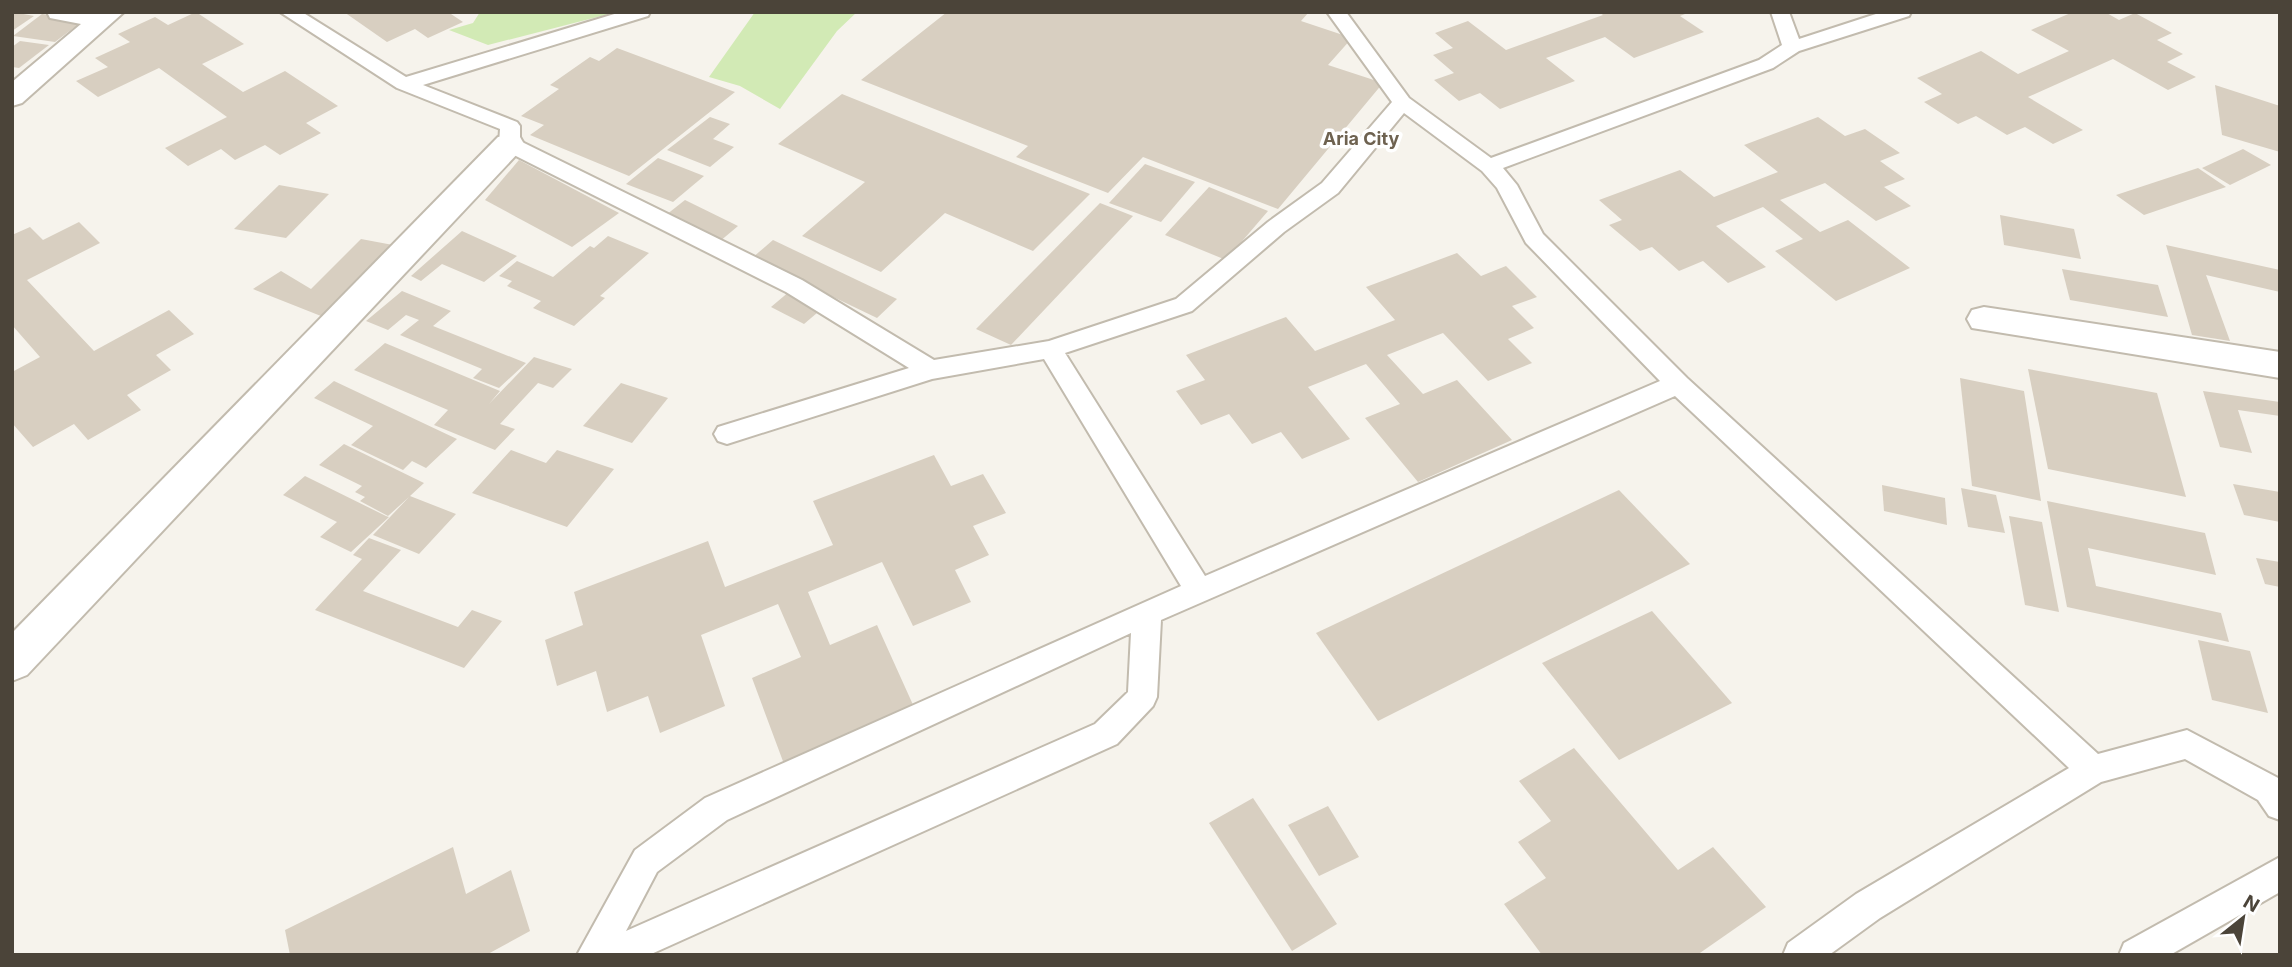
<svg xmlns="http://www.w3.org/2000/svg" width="2292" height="967" font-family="Inter,sans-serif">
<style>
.green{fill:#d2eab5}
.building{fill:#d8cfc1}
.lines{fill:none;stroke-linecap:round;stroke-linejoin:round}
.service-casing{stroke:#c2bbae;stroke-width:4}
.minor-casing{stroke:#c2bbae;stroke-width:4}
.service{fill:#fff;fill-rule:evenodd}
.minor{fill:#fff;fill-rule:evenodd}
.labels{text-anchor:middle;stroke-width:7;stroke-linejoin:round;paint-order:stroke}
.far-neighbourhood-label{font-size:18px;font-weight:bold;fill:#6e6250;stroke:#fff}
</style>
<rect width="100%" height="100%" fill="#f6f3ec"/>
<!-- green -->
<g class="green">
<path d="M480,12H608L609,14L488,45L449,30L473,23Z"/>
<path d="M755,12H857L837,31L780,109L740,86L709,77Z"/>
</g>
<!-- building -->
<g class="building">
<path d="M12,12H13L34,16L12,31Z"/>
<path d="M196,12L244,44L202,64L243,92L285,71L338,106L306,123L321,133L280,155L265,145L235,160L221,149L188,166L165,148L227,117L159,68L98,97L76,81L108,67L95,58L130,42L118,34L155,17L168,25Z"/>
<path d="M344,12H448L463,22L428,38L415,29L387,42Z"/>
<path d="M947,12H1309L1301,21L1352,38L1328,65L1383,83L1278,209L1143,157L1108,193L1016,157L1028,146L861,80Z"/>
<path d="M1599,12H1690L1680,16L1704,32L1634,58L1605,37L1546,58L1575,81L1500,109L1480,93L1459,101L1434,80L1454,73L1433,55L1453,48L1435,33L1468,21L1506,50L1603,15Z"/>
<path d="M2073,12H2105L2119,20L2135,13L2172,33L2157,40L2183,54L2167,62L2196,77L2168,90L2113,59L2028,97L2083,130L2053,144L2025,127L2007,135L1976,116L1958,124L1924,102L1942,94L1917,78L1981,51L2018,74L2069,51L2031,30Z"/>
<path d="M42,14L84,20L55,42L13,36Z"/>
<path d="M20,41L49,45L19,68L12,67V47Z"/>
<path d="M617,48L735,92L629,176L530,135L544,125L521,116L559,89L550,85L590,57L599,61Z"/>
<path d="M2215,85L2280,106V152L2222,135Z"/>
<path d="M842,94L1090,194L1033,251L945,213L881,272L802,236L865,182L778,144Z"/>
<path d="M710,117L730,124L713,139L734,147L710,167L667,150Z"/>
<path d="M1818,117L1845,136L1865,129L1900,153L1880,161L1905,179L1884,187L1911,206L1876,221L1825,183L1780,200L1820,232L1848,220L1910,268L1836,301L1775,251L1803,239L1763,207L1716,226L1766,267L1728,283L1703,261L1679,271L1652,247L1640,251L1609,225L1622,220L1599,200L1680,170L1714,197L1778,172L1744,145Z"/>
<path d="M2243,149L2271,165L2230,185L2202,168Z"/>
<path d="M658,158L704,176L673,202L626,184Z"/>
<path d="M519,160L619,213L572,247L485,200Z"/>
<path d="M1145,164L1195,182L1161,222L1109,203Z"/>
<path d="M2198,168L2226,187L2144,215L2116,195Z"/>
<path d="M279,185L329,194L286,238L234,229Z"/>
<path d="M1209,187L1268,211L1226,260L1165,235Z"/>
<path d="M685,200L738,226L719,242L666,215Z"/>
<path d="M1100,203L1133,216L1011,345L976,329Z"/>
<path d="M2000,215L2074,229L2081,259L2004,245Z"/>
<path d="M79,222L100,243L27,280L94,351L169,310L194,334L156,355L171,370L127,395L141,410L88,440L74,424L33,447L12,423V372L40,357L12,325V235L30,227L43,240Z"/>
<path d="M462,231L517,256L484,282L442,264L421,281L411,276Z"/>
<path d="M608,236L649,253L600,296L605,298L574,326L533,308L541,301L507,286L512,281L499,276L517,261L553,277L590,246L594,248Z"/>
<path d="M361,239L393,245L326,318L253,289L281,271L311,289Z"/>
<path d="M773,240L897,299L877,318L752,258Z"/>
<path d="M2166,245L2280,270V292L2206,275L2230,341L2192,335Z"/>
<path d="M1457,253L1481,276L1506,266L1537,297L1512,306L1534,328L1508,339L1532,363L1488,381L1443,333L1387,355L1423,394L1457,380L1512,440L1418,482L1365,418L1400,404L1366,364L1308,387L1350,439L1302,459L1281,432L1252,444L1229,414L1201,425L1176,391L1205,380L1186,355L1286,317L1315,351L1395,320L1366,287Z"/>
<path d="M2062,269L2158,285L2168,317L2070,300Z"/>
<path d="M402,291L451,311L433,326L526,363L499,388L473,378L482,369L400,335L419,320L406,315L388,330L366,321Z"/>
<path d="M790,291L824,307L804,324L771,307Z"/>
<path d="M385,343L500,391L489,404L534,357L572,369L553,388L538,383L500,424L515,429L495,450L434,425L448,410L354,370Z"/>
<path d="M2028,369L2157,393L2186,497L2048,469Z"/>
<path d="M1960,378L2024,391L2041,501L1972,486Z"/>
<path d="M334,381L457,439L426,468L412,461L403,470L351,445L373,426L314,398Z"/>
<path d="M621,383L668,398L632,443L583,426Z"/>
<path d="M2203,391L2280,402V416L2238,410L2252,453L2220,447Z"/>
<path d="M344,444L424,483L410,496L456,514L419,554L373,535L409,497L388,516L360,501L365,497L355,492L362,486L319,465Z"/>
<path d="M511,450L546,463L557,450L614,469L567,527L472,493Z"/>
<path d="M934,455L951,486L983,474L1006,513L973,526L989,555L955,570L971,602L913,626L882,562L808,592L830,645L877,625L914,707L784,764L752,678L801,657L778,604L701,635L725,706L660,733L648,696L607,712L596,671L557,686L545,640L583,625L574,592L708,541L725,587L833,545L813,501Z"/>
<path d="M305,476L386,516L389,517L351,552L320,537L337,522L283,495Z"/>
<path d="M2233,484L2280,492V522L2244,515Z"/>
<path d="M1882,485L1945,498L1947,525L1884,511Z"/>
<path d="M1961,488L1996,495L2005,533L1968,527Z"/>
<path d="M1619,490L1690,564L1378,721L1316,633Z"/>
<path d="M2047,501L2205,533L2216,575L2088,548L2096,586L2221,613L2229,642L2067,607Z"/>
<path d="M2009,516L2042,522L2059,612L2025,605Z"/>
<path d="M369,538L401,550L363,591L458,627L472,610L502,621L464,668L315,610L362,559L353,555Z"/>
<path d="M2256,558L2280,562V587L2265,584Z"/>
<path d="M1652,611L1732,703L1619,760L1542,663Z"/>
<path d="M2198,640L2250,651L2268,713L2212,700Z"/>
<path d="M1574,748L1678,870L1713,847L1766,907L1697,955H1542L1504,904L1546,878L1518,842L1551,821L1519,781Z"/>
<path d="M1253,798L1337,924L1292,951L1209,823Z"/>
<path d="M1328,806L1359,857L1319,876L1288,825Z"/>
<path d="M453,847L466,894L511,870L530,931L486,955H290L285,930Z"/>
</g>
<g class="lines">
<!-- service casing -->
<g class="service-casing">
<g id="service">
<path d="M280,12H302L406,77L621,12H650L648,16L423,85L517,122L520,126V141L802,280L934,360L1049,341L1176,299L1268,222L1322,183L1392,102L1327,12H1346L1409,98L1491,158L1759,60L1782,45L1771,12H1789L1799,39L1882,12H1911L1909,16L1799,51L1773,68L1503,168L1517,185L1543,234L1687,378L2098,754L2187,730L2280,779V820L2269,816L2258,800L2185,759L2101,782L1880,918L1829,955H1783L1788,943L1856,894L2069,768L1675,396L1161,620L1157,697L1153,706L1117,744L649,955H577L635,850L705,798L1181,586L1044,359L932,379L727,444L718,441L714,434L718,427L909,368L786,292L502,149L499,144L500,129L397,88ZM1404,113L1482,171L1497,188L1526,243L1660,381L1205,576L1065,353L1192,311L1284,232L1338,193ZM1131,633L1128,692L1095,724L626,931L657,872L727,820Z"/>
<path d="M2280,857V892L2170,955H2119L2124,943Z"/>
</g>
</g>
<!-- minor casing -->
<g class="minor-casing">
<g id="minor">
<path d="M47,12H124L22,103L12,106V82L81,24L50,18Z"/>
<path d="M509,135L520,137L524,144L520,151L27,675L12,681V633L498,137Z"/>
<path d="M1984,307L2280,352V378L1972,328L1967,319L1972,310Z"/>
</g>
</g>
<!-- service -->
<use href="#service" class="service"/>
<!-- minor -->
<use href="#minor" class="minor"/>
</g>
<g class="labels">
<!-- far-neighbourhood labels -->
<g class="far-neighbourhood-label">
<text x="1361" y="145">Aria City</text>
</g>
</g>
<!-- border -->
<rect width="2292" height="967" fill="none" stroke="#4b4439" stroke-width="28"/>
<!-- north arrow -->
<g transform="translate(2243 918) rotate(30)" stroke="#ffffff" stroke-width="5" paint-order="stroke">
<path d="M0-5L12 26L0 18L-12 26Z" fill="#4b4439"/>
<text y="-10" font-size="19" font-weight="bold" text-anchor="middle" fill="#4b4439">N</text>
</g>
</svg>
